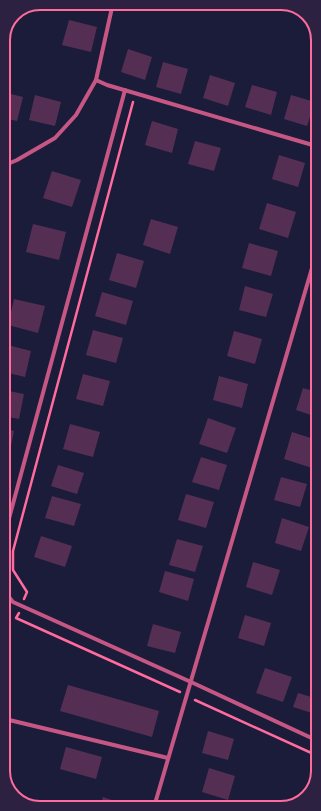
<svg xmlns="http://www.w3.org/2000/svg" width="321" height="811" font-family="'Source Sans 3',sans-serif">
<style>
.building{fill:#542f53}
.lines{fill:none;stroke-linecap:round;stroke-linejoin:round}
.path{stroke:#ff6b9d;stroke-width:2.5}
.minor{stroke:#c65784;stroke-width:4}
.rim{fill:none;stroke:#ff6b9d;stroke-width:2}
</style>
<rect width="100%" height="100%" fill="#1b1b3a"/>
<!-- building -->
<g class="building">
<path d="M69,20L97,27L91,52L62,45Z"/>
<path d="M128,49L152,57L145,80L121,72Z"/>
<path d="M163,62L188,69L181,94L156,87Z"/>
<path d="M210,75L235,83L228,106L203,98Z"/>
<path d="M252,85L277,92L271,115L245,107Z"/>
<path d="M3,92L23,97L17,121L3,118Z"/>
<path d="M35,95L61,102L55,126L29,120Z"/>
<path d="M291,95L315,102L307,126L284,119Z"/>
<path d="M152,121L178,129L172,153L145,145Z"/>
<path d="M195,141L221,148L214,171L188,164Z"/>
<path d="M279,155L305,163L298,187L272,179Z"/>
<path d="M52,171L81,180L72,207L43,198Z"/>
<path d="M267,203L296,212L288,238L259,229Z"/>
<path d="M151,219L178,227L170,254L143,245Z"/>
<path d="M33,224L66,232L59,260L26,252Z"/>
<path d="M249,243L278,251L271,276L242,268Z"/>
<path d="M117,253L144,261L136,288L109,280Z"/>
<path d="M245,286L273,294L266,317L239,310Z"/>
<path d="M102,292L133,301L126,325L95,316Z"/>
<path d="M14,299L45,306L38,333L8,325Z"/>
<path d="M93,330L123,338L116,363L86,355Z"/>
<path d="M234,331L262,339L255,364L227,356Z"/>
<path d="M4,344L31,351L25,377L4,372Z"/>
<path d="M316,359H317V373L313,372Z"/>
<path d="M83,374L110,381L103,406L76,399Z"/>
<path d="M219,376L248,384L242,408L213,400Z"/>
<path d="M303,388L317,392V417L296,410Z"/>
<path d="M4,390L24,394L19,419L4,416Z"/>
<path d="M208,418L236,428L227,453L199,444Z"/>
<path d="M70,424L100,432L93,457L63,449Z"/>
<path d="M4,428L14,431L9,456L4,455Z"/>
<path d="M292,432L317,440V450L312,468L284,459Z"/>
<path d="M201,457L227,465L219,490L192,482Z"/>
<path d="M58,465L84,473L77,494L51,486Z"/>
<path d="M281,477L307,484L300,507L274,500Z"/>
<path d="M186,494L214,502L206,528L178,520Z"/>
<path d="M52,496L81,504L74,526L45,518Z"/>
<path d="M282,518L309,527L301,551L275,543Z"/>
<path d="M41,536L72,546L65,567L34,557Z"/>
<path d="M177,539L203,546L195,572L169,565Z"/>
<path d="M253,562L280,570L272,595L246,587Z"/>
<path d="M165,571L194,579L188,601L159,592Z"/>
<path d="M245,615L271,623L264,646L238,638Z"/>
<path d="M153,624L181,632L175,653L147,646Z"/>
<path d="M265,668L292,677L283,702L256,693Z"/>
<path d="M68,685L159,711L152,737L60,711Z"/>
<path d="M298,693L318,699V715L293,707Z"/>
<path d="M208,731L234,739L228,760L202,753Z"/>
<path d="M66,747L102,757L96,779L60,769Z"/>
<path d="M209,768L235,776L228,800L202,792Z"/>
<path d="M103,797L132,807H100Z"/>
</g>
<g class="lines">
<!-- path -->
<g class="path">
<path d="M24,599L27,592L13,570V551L133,102"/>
<path d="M19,613L16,618L180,692"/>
<path d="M195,700L318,756"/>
</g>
<!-- minor -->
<g class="minor">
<path d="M113,3L96,80L107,85L316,146"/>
<path d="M3,166L17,160L55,138L76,115L96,80"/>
<path d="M4,537L125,90"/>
<path d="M4,591L13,602L191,682L318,741"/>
<path d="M5,719L168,758"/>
<path d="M154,807L317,251"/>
</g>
</g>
<!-- crop -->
<path d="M0 0H321V811H0ZM40 10H281A30 30 0 0 1 311 40V771A30 30 0 0 1 281 801H40A30 30 0 0 1 10 771V40A30 30 0 0 1 40 10Z" fill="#2d2142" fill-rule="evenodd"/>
<path class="rim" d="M40 10H281A30 30 0 0 1 311 40V771A30 30 0 0 1 281 801H40A30 30 0 0 1 10 771V40A30 30 0 0 1 40 10Z"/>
</svg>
